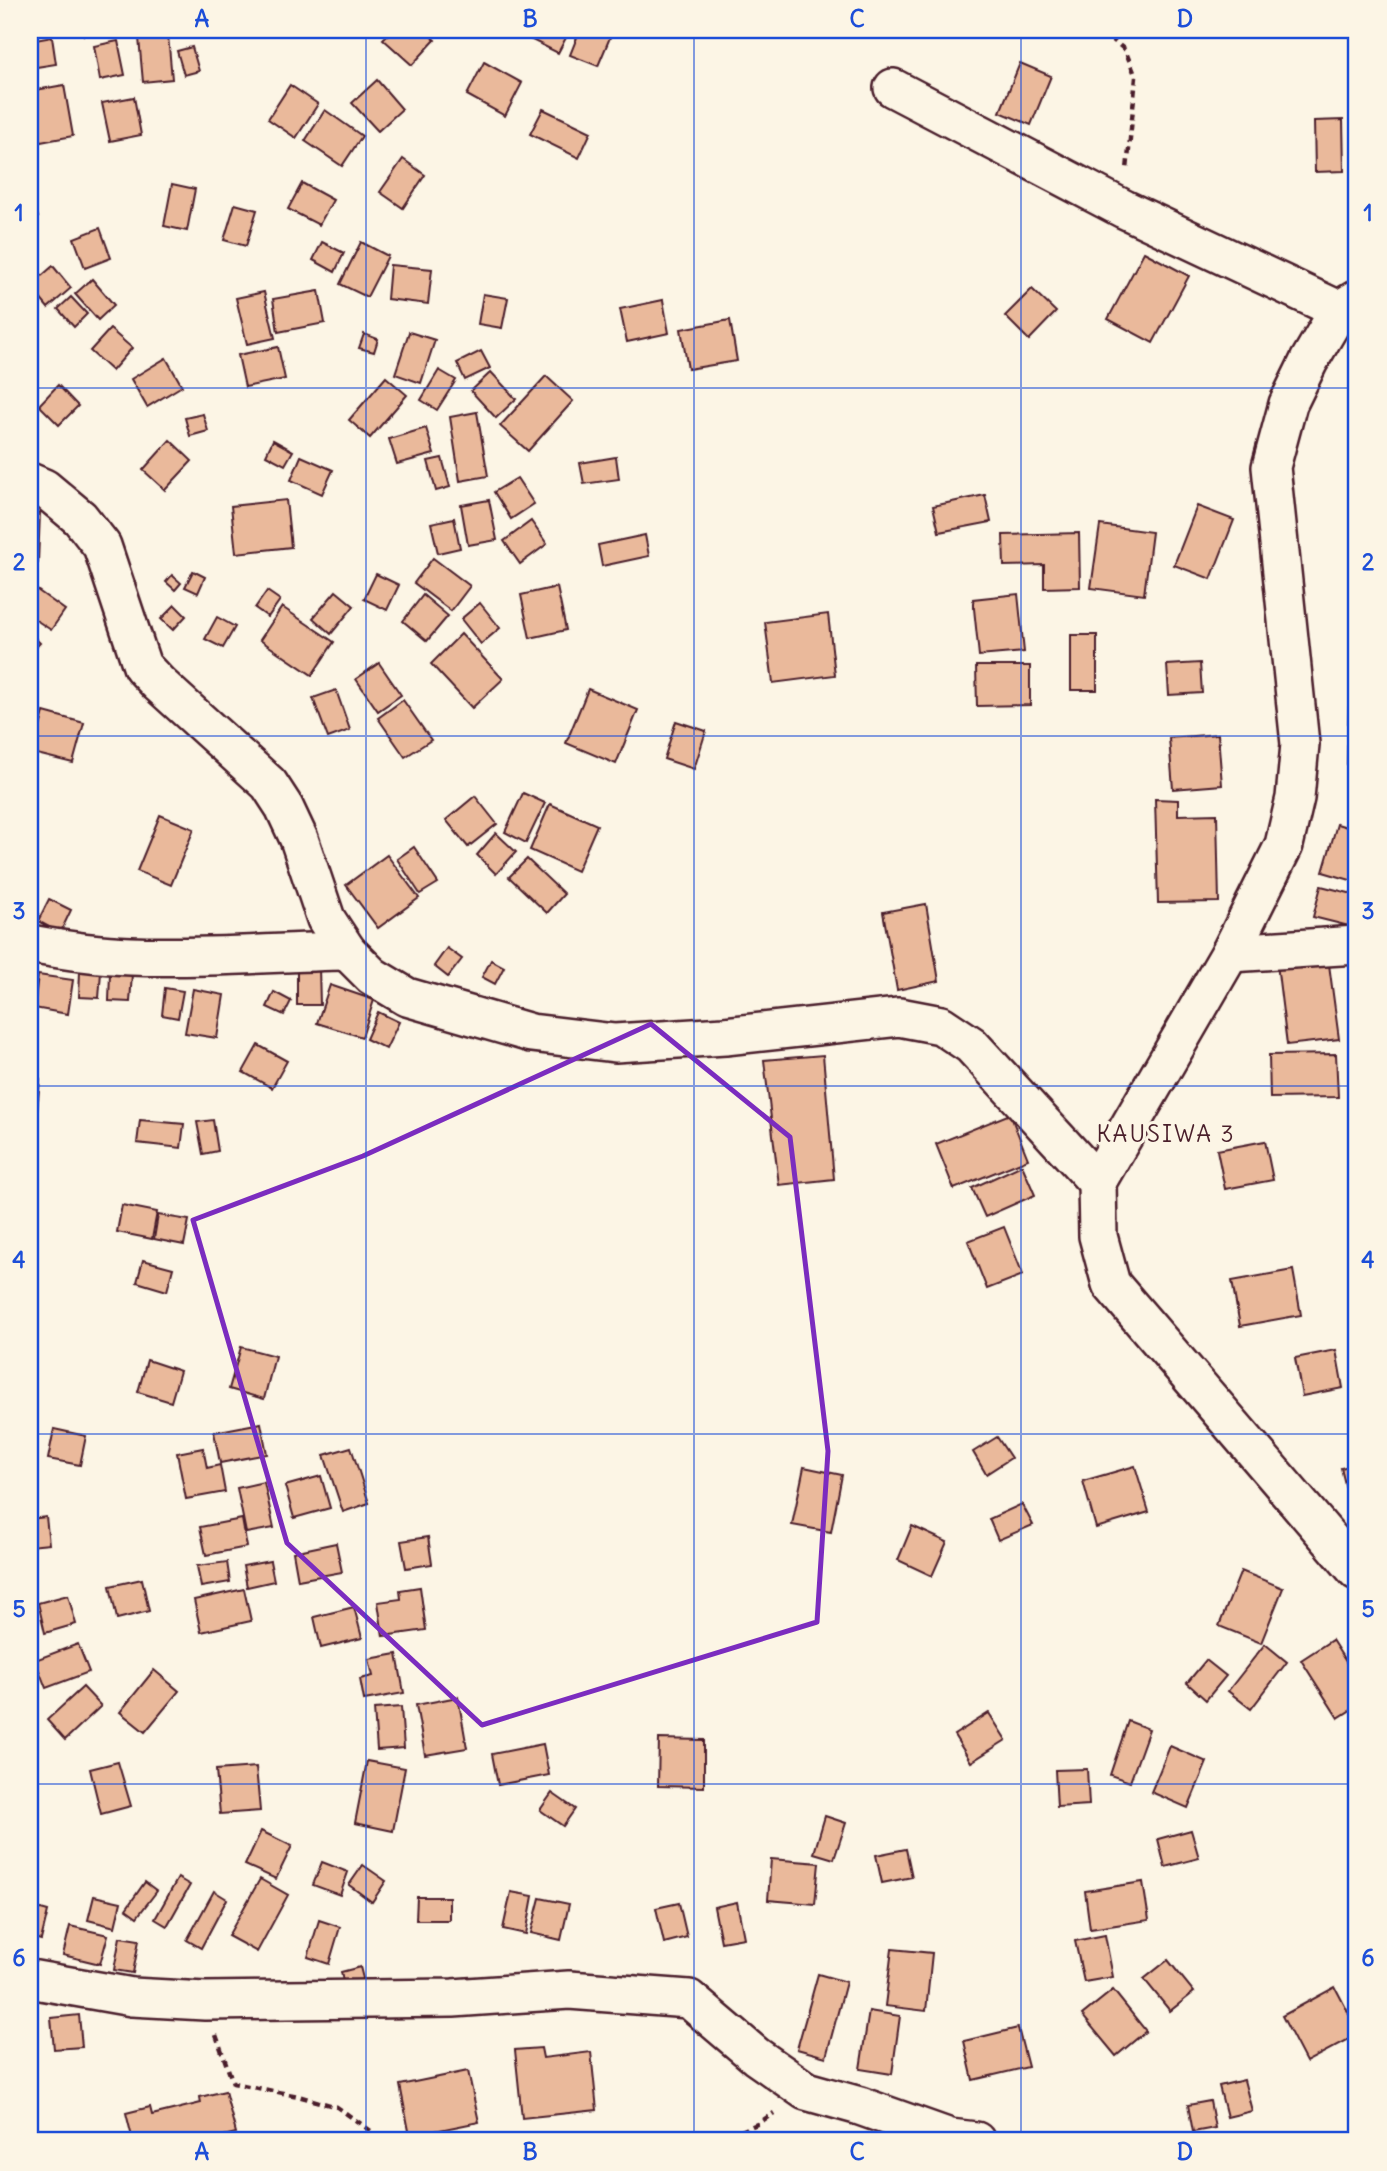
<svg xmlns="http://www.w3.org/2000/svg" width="1387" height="2171" font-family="Delius,sans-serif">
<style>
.building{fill:#eab99b;stroke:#4a1f2b;stroke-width:2}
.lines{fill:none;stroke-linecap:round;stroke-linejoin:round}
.street-casing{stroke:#4a1f2b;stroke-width:42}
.path{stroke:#4a1f2b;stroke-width:4.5;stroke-dasharray:7 5;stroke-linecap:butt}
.street{stroke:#fcf5e5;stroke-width:37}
.marked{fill:none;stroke:#7b2cbf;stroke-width:5;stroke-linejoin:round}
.grid{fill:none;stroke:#1d4ed8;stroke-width:2;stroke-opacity:0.55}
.labels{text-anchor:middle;stroke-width:6;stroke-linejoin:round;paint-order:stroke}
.quarter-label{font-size:23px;letter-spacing:2px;fill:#4a1f2b;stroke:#fcf5e5}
.neatline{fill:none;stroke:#1d4ed8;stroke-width:2.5}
.grid-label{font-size:23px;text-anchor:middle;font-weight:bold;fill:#1d4ed8}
</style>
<rect width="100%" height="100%" fill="#fcf5e5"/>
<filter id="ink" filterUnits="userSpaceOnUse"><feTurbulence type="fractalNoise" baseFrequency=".0143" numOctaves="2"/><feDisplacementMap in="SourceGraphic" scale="14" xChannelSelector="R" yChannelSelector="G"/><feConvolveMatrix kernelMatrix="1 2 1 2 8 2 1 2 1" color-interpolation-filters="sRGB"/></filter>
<g filter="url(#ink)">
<!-- building -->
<g class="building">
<path d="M83,30H108L84,35Z"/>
<path d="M392,30H424L435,40L412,65L383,39Z"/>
<path d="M512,30H570L558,53Z"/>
<path d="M580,30H599L611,35L598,66L570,55Z"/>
<path d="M168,35L172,79L143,82L139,38Z"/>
<path d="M52,37L56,64L30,68V41Z"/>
<path d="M118,41L125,75L100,80L94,46Z"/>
<path d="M192,47L199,71L184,75L177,51Z"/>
<path d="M484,62L522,83L505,116L467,95Z"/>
<path d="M1020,63L1051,76L1031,125L1000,112Z"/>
<path d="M377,80L402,109L378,131L352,103Z"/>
<path d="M64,85L73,136L30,144V91Z"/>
<path d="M290,85L318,104L296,138L268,119Z"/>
<path d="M134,97L141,135L110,141L102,103Z"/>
<path d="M543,109L591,132L579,158L530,134Z"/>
<path d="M325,110L362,136L342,166L305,141Z"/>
<path d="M1343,120L1344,171L1315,172L1314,121Z"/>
<path d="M403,159L425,175L403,208L380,192Z"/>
<path d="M302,183L333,200L319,225L288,209Z"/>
<path d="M172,184L195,189L187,231L164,226Z"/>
<path d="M30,192L38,217L30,219Z"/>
<path d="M235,204L257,210L246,246L224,240Z"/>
<path d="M100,228L111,258L85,268L74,238Z"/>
<path d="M322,242L344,253L335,272L313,260Z"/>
<path d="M361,242L388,256L367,297L340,284Z"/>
<path d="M1144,252L1189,276L1153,343L1108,319Z"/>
<path d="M390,265L432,269L428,304L387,299Z"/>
<path d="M53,266L71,288L48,308L30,286Z"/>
<path d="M92,279L114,305L98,320L75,294Z"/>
<path d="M1032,289L1056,312L1029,340L1005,316Z"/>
<path d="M319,291L325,323L278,332L273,299Z"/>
<path d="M264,292L275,338L247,344L236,298Z"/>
<path d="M483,294L508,298L502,328L478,324Z"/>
<path d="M71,297L87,314L74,327L58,309Z"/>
<path d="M663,300L669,333L627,342L620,309Z"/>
<path d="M730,320L737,361L688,369L681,329Z"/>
<path d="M110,329L132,348L112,371L90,351Z"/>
<path d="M409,332L435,340L421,383L395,374Z"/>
<path d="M364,334L378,339L374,352L359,348Z"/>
<path d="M278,347L285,379L245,387L238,355Z"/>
<path d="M481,351L490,368L465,380L457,363Z"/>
<path d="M166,358L182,386L147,407L131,379Z"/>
<path d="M439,370L456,380L437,410L421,400Z"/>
<path d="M491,372L516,399L496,418L471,391Z"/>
<path d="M546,376L573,401L528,451L500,426Z"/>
<path d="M386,377L407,395L370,438L349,420Z"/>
<path d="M58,385L78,406L59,425L39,405Z"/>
<path d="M477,412L488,476L460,481L450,417Z"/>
<path d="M203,414L208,431L190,436L185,418Z"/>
<path d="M426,428L434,454L397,464L389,439Z"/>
<path d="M170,440L192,461L165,490L143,470Z"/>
<path d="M273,440L293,451L285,465L266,455Z"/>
<path d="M301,456L333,470L322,494L291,480Z"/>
<path d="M616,457L619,479L584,484L580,463Z"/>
<path d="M442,458L450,487L436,491L428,461Z"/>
<path d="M517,478L534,504L511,519L494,492Z"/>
<path d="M985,495L991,522L939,532L933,506Z"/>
<path d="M286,500L291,547L236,553L231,506Z"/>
<path d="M489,500L497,540L468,545L461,505Z"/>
<path d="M1197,506L1234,520L1211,579L1174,565Z"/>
<path d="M30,512L40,513L38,563H30Z"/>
<path d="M454,518L460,548L438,553L431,523Z"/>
<path d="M531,521L547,544L520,564L504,541Z"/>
<path d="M1100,525L1152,532L1144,595L1091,588Z"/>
<path d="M1079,533L1080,587L1044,588V565L1004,566L1003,535Z"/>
<path d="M645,535L649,556L602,566L598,545Z"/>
<path d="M433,558L470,586L451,611L414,583Z"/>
<path d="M193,571L205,577L198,593L185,587Z"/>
<path d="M376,574L399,585L387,610L364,599Z"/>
<path d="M172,575L181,583L175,590L166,582Z"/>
<path d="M30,585L65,610L51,630L30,616Z"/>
<path d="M557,587L566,630L530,638L521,595Z"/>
<path d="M267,591L280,600L268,617L255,608Z"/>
<path d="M336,591L354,606L331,634L313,618Z"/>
<path d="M1018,594L1024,652L979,656L973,599Z"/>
<path d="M423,595L448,616L427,641L403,621Z"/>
<path d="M480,603L500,628L481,644L461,619Z"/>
<path d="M175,605L186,616L173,630L161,619Z"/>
<path d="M282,607L334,642L312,675L260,640Z"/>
<path d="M828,614L835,675L773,683L765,622Z"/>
<path d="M217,617L235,627L223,648L205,639Z"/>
<path d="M30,633L40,643L30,653Z"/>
<path d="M461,634L503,679L472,708L431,664Z"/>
<rect x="1071" y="635" width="26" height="55"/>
<path d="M379,663L401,695L378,711L356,679Z"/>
<path d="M1200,663L1202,693L1169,695L1167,665Z"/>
<path d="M976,666H1030V705L977,706Z"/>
<path d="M588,689L638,710L616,764L566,743Z"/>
<path d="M336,690L350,730L328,738L313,698Z"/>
<path d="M403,700L431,740L405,757L378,718Z"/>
<path d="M1349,704H1357V766H1347Z"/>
<path d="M44,712L84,723L73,763L33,753Z"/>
<path d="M676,721L706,731L694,769L664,759Z"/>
<path d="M1218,734L1222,785L1173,789L1169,738Z"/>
<path d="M523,793L545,803L526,843L505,832Z"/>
<path d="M475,796L497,824L468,847L446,820Z"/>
<path d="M1155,799L1178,800V815L1217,814L1219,902L1158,903Z"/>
<path d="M550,804L597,825L577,871L530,850Z"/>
<path d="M160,815L194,829L171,885L137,871Z"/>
<path d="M1337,824L1357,830V882L1323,872Z"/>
<path d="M496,833L516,852L496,874L477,855Z"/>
<path d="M414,847L438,883L420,894L397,859Z"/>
<path d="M387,855L419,898L378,928L346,885Z"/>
<path d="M527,859L564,894L547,913L509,877Z"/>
<path d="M1321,886L1357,895L1353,927L1313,917Z"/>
<path d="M49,899L71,910L60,933L38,921Z"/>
<path d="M926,904L939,981L897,990L883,912Z"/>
<path d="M447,948L462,959L448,977L434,966Z"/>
<path d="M1328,957L1339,1039L1287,1045L1277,964Z"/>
<path d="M491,960L504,967L495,984L482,977Z"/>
<path d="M297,967H319L320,1005H297Z"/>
<path d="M80,971L101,972L99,998L79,997Z"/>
<path d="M110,973L132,974L130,1002L109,1001Z"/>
<path d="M38,975L73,980L68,1014L34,1008Z"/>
<path d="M330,985L374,1000L362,1037L317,1023Z"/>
<path d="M165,988L183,991L178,1018L162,1015Z"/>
<path d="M193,989L224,995L217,1038L185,1033Z"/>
<path d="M274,992L291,1001L284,1015L267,1007Z"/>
<path d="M378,1012L399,1022L386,1049L366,1039Z"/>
<path d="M258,1045L287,1061L272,1088L243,1072Z"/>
<path d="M1336,1054L1338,1097L1270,1098L1269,1055Z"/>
<path d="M823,1055L834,1179L779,1185L764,1060Z"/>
<path d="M30,1078L40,1079L36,1122L30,1121Z"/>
<path d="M1010,1114L1028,1159L954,1189L936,1144Z"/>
<path d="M140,1120L184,1124L181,1148L137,1143Z"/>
<path d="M213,1120L218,1151L203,1154L197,1122Z"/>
<path d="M1265,1141L1273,1180L1225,1189L1217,1150Z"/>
<path d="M1022,1165L1035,1195L985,1217L972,1188Z"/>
<path d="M122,1205L157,1212L152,1239L117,1232Z"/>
<path d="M158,1215L189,1220L184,1245L154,1239Z"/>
<path d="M1004,1227L1023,1275L987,1289L968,1241Z"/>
<path d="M143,1260L173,1268L167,1291L137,1282Z"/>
<path d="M1293,1270L1301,1315L1240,1326L1232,1281Z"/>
<path d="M241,1347L275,1356L264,1399L229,1389Z"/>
<path d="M1336,1350L1343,1388L1302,1396L1295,1358Z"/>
<path d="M147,1360L180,1371L171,1402L138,1392Z"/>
<path d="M261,1423L267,1454L220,1463L214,1432Z"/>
<path d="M54,1429L86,1436L80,1465L48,1459Z"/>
<path d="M997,1437L1011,1458L986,1474L973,1452Z"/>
<path d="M351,1447L369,1503L343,1512L324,1455Z"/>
<path d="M203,1448L207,1468L220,1465L225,1492L186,1499L177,1453Z"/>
<path d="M1357,1464V1504L1350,1505L1341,1468Z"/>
<path d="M1135,1466L1149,1512L1096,1528L1083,1481Z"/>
<path d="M804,1467L842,1475L831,1532L792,1525Z"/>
<path d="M321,1476L330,1508L294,1518L285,1486Z"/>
<path d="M264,1482L274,1528L246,1533L237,1488Z"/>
<path d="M1022,1504L1033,1525L998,1540L989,1519Z"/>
<path d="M46,1517L49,1544L30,1546V1519Z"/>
<path d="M242,1519L247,1547L206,1555L200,1527Z"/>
<path d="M912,1526L947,1542L932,1576L898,1560Z"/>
<path d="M428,1537L432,1564L406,1568L401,1541Z"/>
<path d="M336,1543L342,1572L298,1580L293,1552Z"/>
<path d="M270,1561L274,1581L247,1587L243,1566Z"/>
<path d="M227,1562L230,1582L201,1587L197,1566Z"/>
<path d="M1241,1571L1283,1588L1261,1643L1219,1626Z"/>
<path d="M142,1579L149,1611L117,1619L110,1586Z"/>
<path d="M420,1587L426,1630L383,1636L378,1602L401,1599L400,1590Z"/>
<path d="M244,1589L251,1621L201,1632L194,1600Z"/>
<path d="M68,1595L76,1624L45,1633L38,1603Z"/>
<path d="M354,1607L362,1638L321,1648L314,1617Z"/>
<path d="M1332,1640L1357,1679V1706L1338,1718L1301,1660Z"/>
<path d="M78,1644L89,1672L46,1688L35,1660Z"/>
<path d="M1265,1644L1287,1662L1251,1709L1228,1691Z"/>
<path d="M397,1654L404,1693L364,1700L360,1679L373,1676L369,1659Z"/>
<path d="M1206,1660L1226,1676L1206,1700L1187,1683Z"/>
<path d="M154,1670L179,1691L145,1732L120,1712Z"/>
<path d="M83,1687L101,1706L65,1740L47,1720Z"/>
<path d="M458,1697L467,1748L425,1755L416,1705Z"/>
<path d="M401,1707L404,1748L377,1750L374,1709Z"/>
<path d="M989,1713L1006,1740L971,1762L954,1735Z"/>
<path d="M1128,1721L1149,1729L1130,1782L1110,1775Z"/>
<path d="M659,1739L704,1740V1787L658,1786Z"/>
<path d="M543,1744L549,1775L498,1785L492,1754Z"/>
<path d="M1170,1746L1207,1762L1188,1808L1151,1792Z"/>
<path d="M367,1761L405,1768L393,1831L355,1823Z"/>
<path d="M118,1762L131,1806L101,1814L90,1769Z"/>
<path d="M256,1767L260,1811L220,1814L216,1770Z"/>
<path d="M1087,1769L1089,1805L1057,1807L1055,1770Z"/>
<path d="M552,1793L575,1809L563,1826L540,1810Z"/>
<path d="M825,1816L846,1823L834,1859L814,1853Z"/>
<path d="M1191,1830L1199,1858L1165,1867L1158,1839Z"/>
<path d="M261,1831L292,1846L276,1879L245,1865Z"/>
<path d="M906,1849L912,1877L882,1883L876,1855Z"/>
<path d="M771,1859L819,1863L815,1904L768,1900Z"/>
<path d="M322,1862L348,1872L340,1895L313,1885Z"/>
<path d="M363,1865L386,1881L372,1902L349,1885Z"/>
<path d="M178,1878L190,1885L167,1926L155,1919Z"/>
<path d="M260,1879L288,1895L257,1952L228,1936Z"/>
<path d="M145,1882L157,1891L137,1917L126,1909Z"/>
<path d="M1143,1882L1149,1920L1090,1929L1085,1891Z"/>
<path d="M214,1891L227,1899L201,1948L187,1940Z"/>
<path d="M511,1892L533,1896L526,1934L503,1929Z"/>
<path d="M94,1896L121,1902L115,1927L88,1920Z"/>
<path d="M417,1897H449V1920H416Z"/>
<path d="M540,1898L569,1904L561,1940L531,1933Z"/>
<path d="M737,1902L744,1938L721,1942L714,1907Z"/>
<path d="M679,1903L687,1937L664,1943L656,1908Z"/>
<path d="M30,1906L48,1911L41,1940L30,1937Z"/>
<path d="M319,1920L340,1927L329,1964L308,1957Z"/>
<path d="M70,1926L108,1935L100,1964L63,1955Z"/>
<path d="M1105,1935L1113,1977L1084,1982L1075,1941Z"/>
<path d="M120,1937L139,1940L133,1973L114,1970Z"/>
<path d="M892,1949L932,1953L926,2011L885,2006Z"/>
<path d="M1168,1960L1194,1992L1170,2011L1144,1979Z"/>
<path d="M360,1967L365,1986L345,1991L341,1972Z"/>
<path d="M818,1974L846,1982L826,2057L797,2049Z"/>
<path d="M1335,1987L1357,2029V2035L1306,2062L1282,2016Z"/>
<path d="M1113,1990L1146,2031L1116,2056L1082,2015Z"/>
<path d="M869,2011L900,2016L892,2074L860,2069Z"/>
<path d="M79,2015L82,2047L54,2049L51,2018Z"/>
<path d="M1018,2028L1028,2067L973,2080L964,2041Z"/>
<path d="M541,2048L543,2058L591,2052L597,2110L522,2118L515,2050Z"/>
<path d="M468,2071L479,2122L410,2136L400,2085Z"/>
<path d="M1244,2080L1252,2111L1227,2117L1219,2086Z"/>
<path d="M225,2091L236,2133L202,2141H133L126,2113L150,2107L152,2115L201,2103L200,2097Z"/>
<path d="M1210,2101L1215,2128L1193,2132L1188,2105Z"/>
</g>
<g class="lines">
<!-- street casing -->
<g class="street-casing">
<g id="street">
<path d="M893,88L1124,209L1339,310"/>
<path d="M1357,299L1339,310L1309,361L1288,404L1271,467L1300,744L1295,798L1284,845L1230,953L1097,1182L1098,1236L1111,1284L1357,1571"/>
<path d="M30,482L44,488L80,518L102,546L142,666L159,684L269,784L284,807L299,839L326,919L347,951L372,976L407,997L531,1033L615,1043L725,1036L899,1017L941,1025L971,1045L1097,1182"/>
<path d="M30,944C63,950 97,955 131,956C203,959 275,952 347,951"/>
<path d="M1230,953L1357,945"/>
<path d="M30,1979L132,1997L205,2001L453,1998L569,1990L689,1999L756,2056L806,2091L860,2106L950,2138L976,2141"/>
</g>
</g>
<!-- path -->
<g class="path">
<path d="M1101,30L1125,50L1136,77L1127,170"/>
<path d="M216,2035L233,2083L298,2096L337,2107L385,2141"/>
<path d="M719,2141L757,2124L774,2113"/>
</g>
<!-- street -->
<use href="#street" class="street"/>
</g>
</g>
<!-- marked area -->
<path class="marked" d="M651,1024L790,1137L828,1451L817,1622L482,1725L287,1543L193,1220L363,1156Z"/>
<!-- grid -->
<path class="grid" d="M366,30V2141M694,30V2141M1021,30V2141M30,388H1357M30,736H1357M30,1086H1357M30,1434H1357M30,1784H1357"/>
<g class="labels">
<!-- quarter labels -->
<g class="quarter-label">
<text x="1166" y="1142">KAUSIWA 3</text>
</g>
</g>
<!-- margin -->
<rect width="1387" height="2171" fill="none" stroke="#fcf5e5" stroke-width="77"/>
<rect x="38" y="38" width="1310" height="2094" class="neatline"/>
<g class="grid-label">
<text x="202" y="27">A</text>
<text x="530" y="27">B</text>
<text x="857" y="27">C</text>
<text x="1185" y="27">D</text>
<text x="19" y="221">1</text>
<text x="1368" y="221">1</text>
<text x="19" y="570">2</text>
<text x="1368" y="570">2</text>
<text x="19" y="919">3</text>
<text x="1368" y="919">3</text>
<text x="19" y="1268">4</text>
<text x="1368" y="1268">4</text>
<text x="19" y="1617">5</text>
<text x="1368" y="1617">5</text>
<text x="19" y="1966">6</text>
<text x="1368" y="1966">6</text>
<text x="202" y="2160">A</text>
<text x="530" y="2160">B</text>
<text x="857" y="2160">C</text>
<text x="1185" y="2160">D</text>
</g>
</svg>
